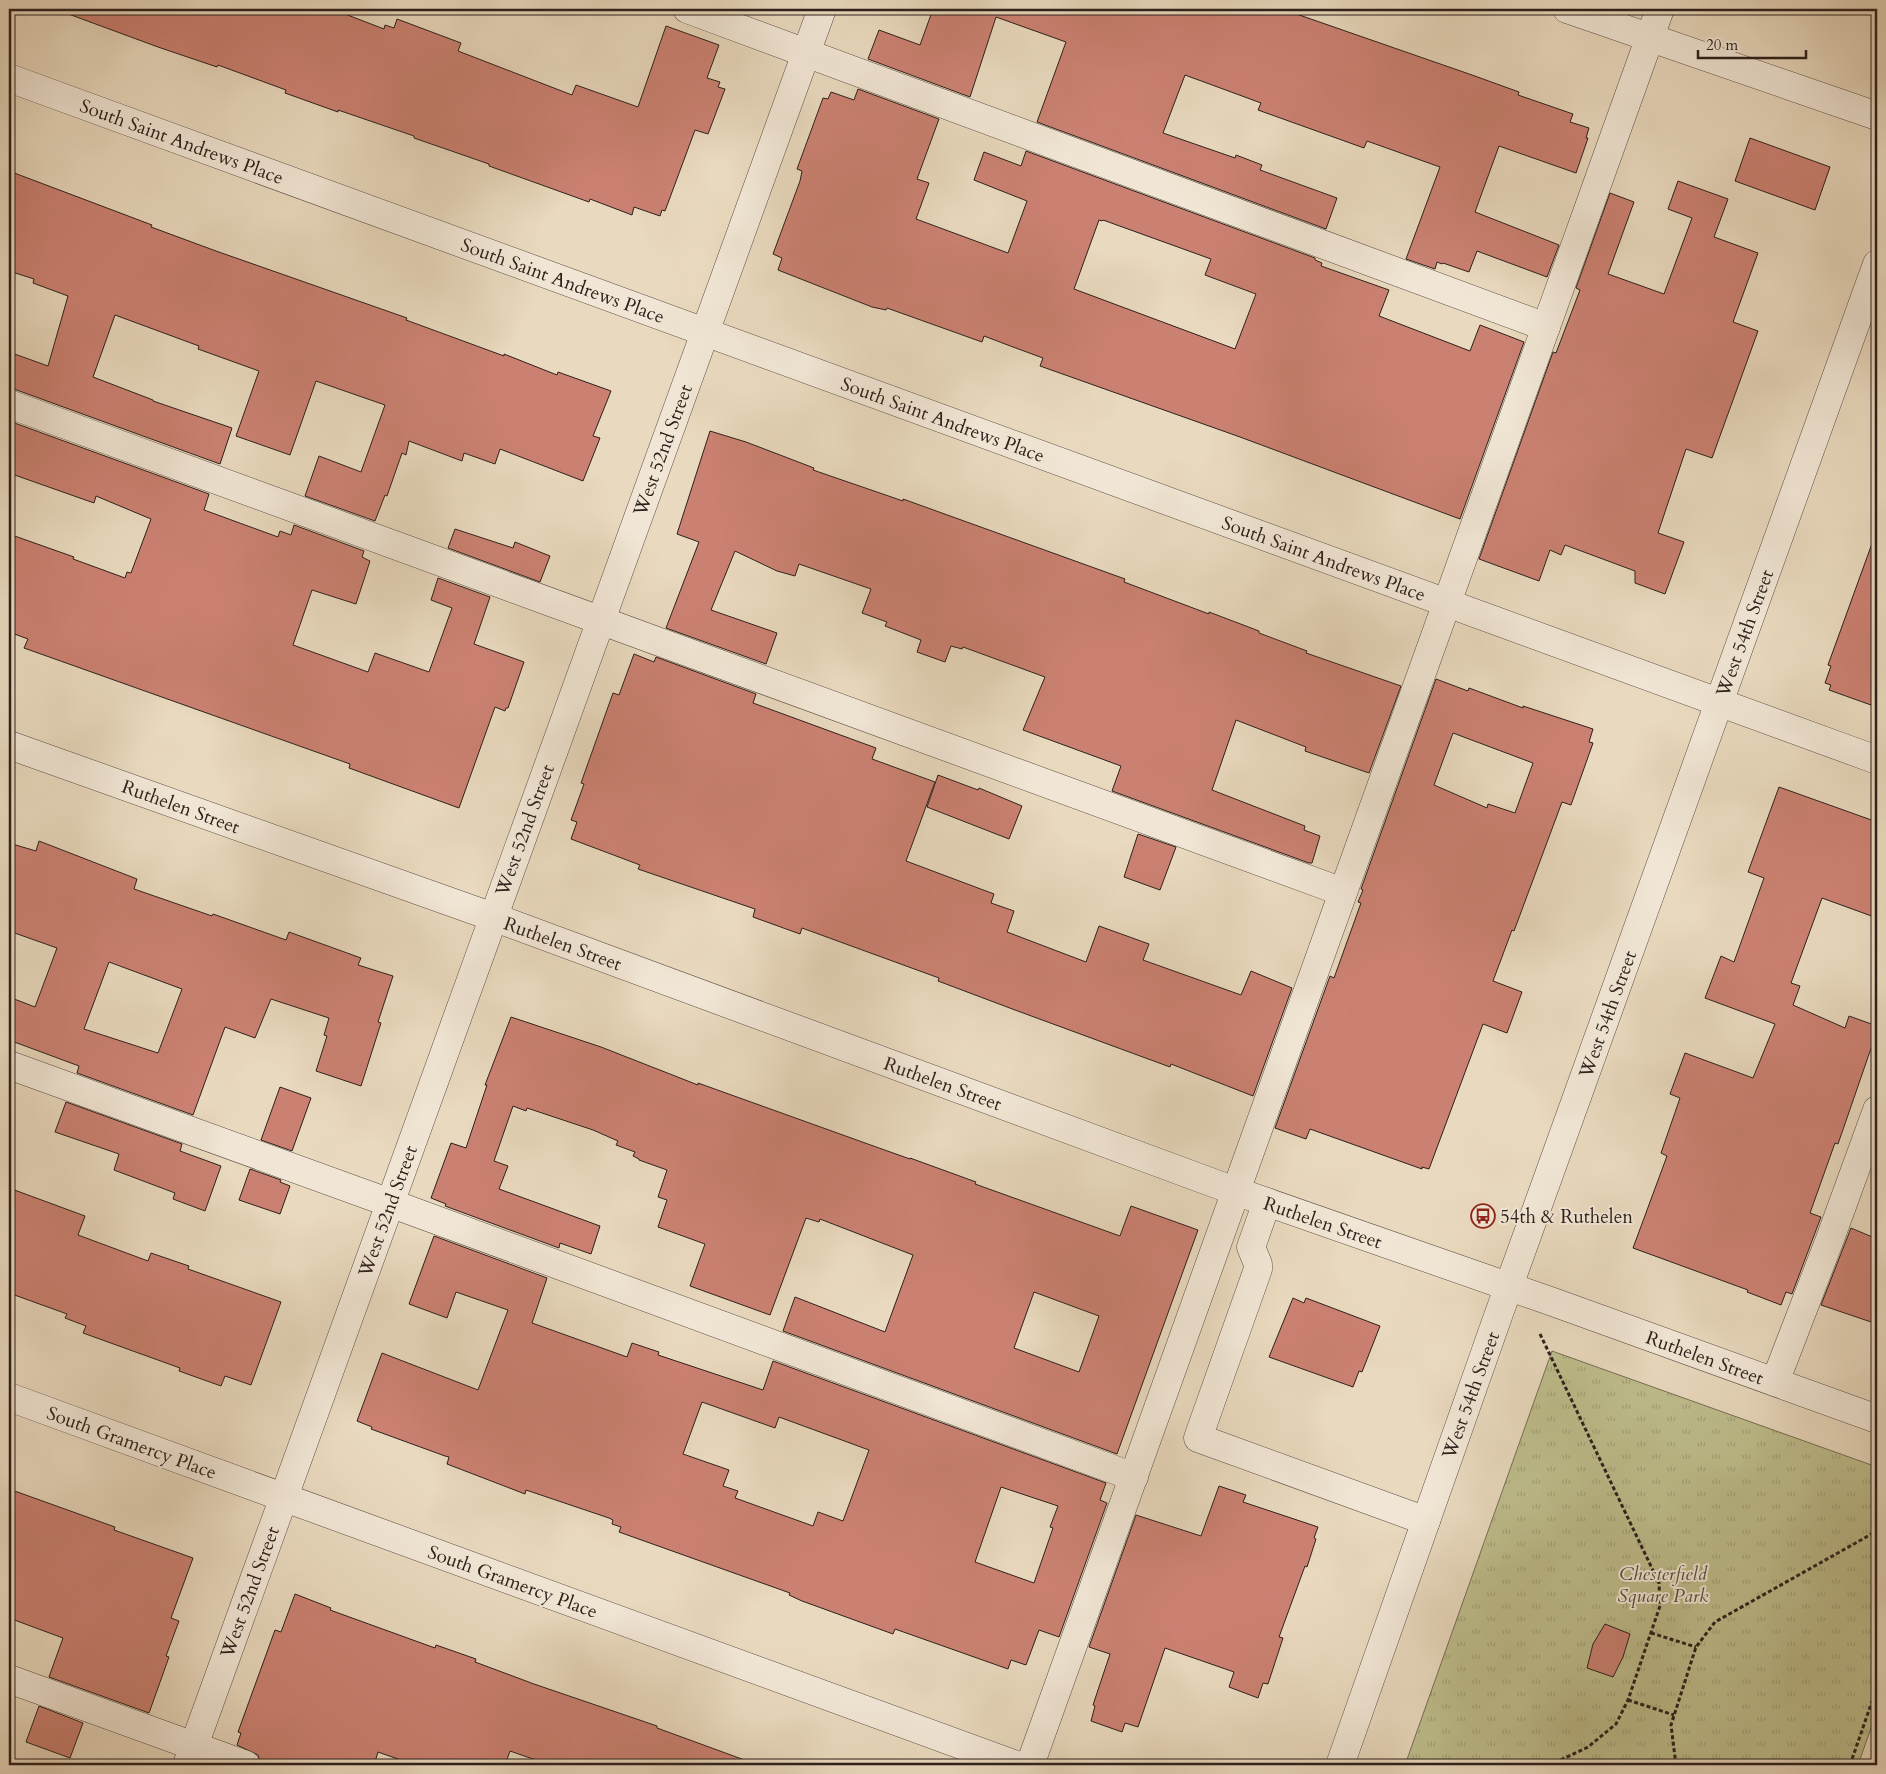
<svg xmlns="http://www.w3.org/2000/svg" width="1886" height="1774" font-family="Cardo,serif">
<style>
.grass{fill:url(#grass-tufts);stroke:#766e54}
.building{fill:#cb8172;stroke:#2d201c;fill-rule:evenodd}
.lines{fill:none;stroke-linecap:round;stroke-linejoin:round}
.minor-casing{stroke:#5c4e44;stroke-width:29}
.path{stroke:#2d201c;stroke-width:3;stroke-dasharray:4 2.5;stroke-linecap:butt}
.minor{stroke:#f1e6d5;stroke-width:28}
.labels{text-anchor:middle;stroke-width:4;stroke-linejoin:round;paint-order:stroke}
.street-label{font-size:19px;fill:#2d201c;stroke:#f1e6d5}
.poi-label{font-size:19px;fill:#2d201c;stroke:#f1e6d5;text-anchor:start}
.park-label{font-size:19px;font-style:italic;fill:#584f3e;stroke:#f1e6d5}
</style>
<defs>
<pattern id="grass-tufts" width="24" height="20" patternUnits="userSpaceOnUse" patternTransform="scale(1.25)"><rect width="24" height="20" fill="#bebd8c"/><path d="M3 7l-1-3M5 7V3M7 7l1-3M15 17l-1-3M17 17v-4M19 17l1-3" fill="none" stroke="#a4a278"/></pattern>
</defs>
<rect width="100%" height="100%" fill="#e9d9be"/>
<filter id="stains"><feTurbulence type="fractalNoise" baseFrequency=".004" numOctaves="4"/><feColorMatrix values="0 0 0 0 .2 0 0 0 0 .09 0 0 0 0 .02 0 0 0 .5 -.17"/></filter>
<radialGradient id="worn" r=".72"><stop offset=".6" stop-color="#630" stop-opacity="0"/><stop offset="1" stop-color="#630" stop-opacity=".3"/></radialGradient>
<!-- grass -->
<path class="grass" d="M1552,1351L1877,1467V1711L1858,1765H1405Z"/>
<!-- building -->
<g class="building">
<path d="M63,9H332L384,29L385,25L394,28L397,19L461,43L458,51L572,95L576,85L638,107L666,26L719,45L707,78L720,82L718,87L725,89L708,134L695,130L665,211L662,210L660,216L634,207L632,215L590,199L589,202L489,166V164L414,138V136L338,110V112L285,93L286,90L218,65L217,67L158,47L63,12Z"/>
<path d="M933,9H1282L1472,75L1519,92L1518,95L1573,114L1570,122L1589,128L1586,138H1588L1576,173L1499,146L1475,212L1559,245L1547,277L1477,251L1469,272L1443,263L1442,264L1437,262L1435,269L1406,259L1440,167L1367,141L1364,148L1258,110L1261,103L1185,75L1163,133L1235,158L1236,155L1262,165L1260,170L1337,198L1326,229L1037,122L1066,42L996,17L970,97L868,59L879,30L920,45Z"/>
<path d="M858,89L939,119L917,179L929,183L916,219L1008,253L1027,201L974,180L984,152L1021,166L1026,151L1315,258V260L1322,263L1321,266L1389,290L1379,316L1470,351L1480,325L1524,342L1460,519L1240,437L1040,366L1043,358L1013,347L984,336L982,342L887,308L886,310L872,307L778,270L782,258L773,254L800,181L802,171L797,169L823,98L828,99L831,92L854,100ZM1099,220L1102,221L1103,220L1211,259L1205,275L1256,294L1235,349L1074,289Z"/>
<path d="M1750,138L1830,167L1815,210L1735,181Z"/>
<path d="M9,171L152,225L151,227L216,251L407,318L406,320L504,356V354L557,375L558,372L611,391L593,436L600,438L583,481L500,449L495,464L464,453L462,461L409,441L406,455L402,453L387,496L385,495L375,521L305,496L319,456L361,472L385,405L316,381L290,455L236,436L259,371L198,349L199,346L115,315L93,377L153,400V401L232,428L220,464L14,389H9V352L48,366L68,296L33,283L34,279L9,271Z"/>
<path d="M1678,181L1728,199L1714,237L1758,253L1733,322L1758,331L1712,458L1686,449L1658,533L1684,542L1665,594L1635,583V571L1565,545L1561,555L1550,550L1539,581L1479,559L1553,352L1556,353L1580,290L1576,288L1610,193L1634,202L1608,274L1664,294L1692,218L1668,209Z"/>
<path d="M9,421L209,494L204,510L278,537L280,531L291,535L294,525L364,551L362,557L370,561L356,604L312,590L293,645L368,672L375,653L429,672L452,608L431,600L438,578L490,597L474,644L524,662L508,708H506L505,711L495,707L459,808L349,768L350,764L24,648L28,639L9,632V534L74,557L73,559L125,578L127,572L131,573L151,519L96,496L94,503L9,473Z"/>
<path d="M710,431L746,442L814,468L813,470L903,501V499L1125,579L1124,582L1209,614V612L1259,631V633L1307,651L1306,653L1401,686L1369,773L1305,751L1306,747L1236,720L1212,790L1305,826L1304,830L1320,836L1312,863H1309L1112,791L1121,766L1023,730L1045,677L963,647L962,649L951,646L945,662L917,652L921,640L885,626L887,622L862,613L871,589L799,564L795,576L777,571L735,551L711,610L777,633L766,664L666,628L699,542L677,534Z"/>
<path d="M455,529L513,548L515,542L550,556L540,582L448,548Z"/>
<path d="M1874,538L1877,539V687L1871,705L1829,690L1831,685L1825,683L1831,666L1828,665Z"/>
<path d="M634,654L654,662L656,657L756,694L753,703L876,748L872,759L935,782L906,861L994,894L991,903L1014,911L1007,932L1086,962L1099,926L1149,944L1143,960L1241,995L1251,971L1292,988L1253,1096L1171,1064L1170,1067L1015,1010L938,981L939,978L802,928L800,934L753,917L755,909L638,869L640,865L571,839L577,822L571,820L584,784L581,783L613,693L619,695Z"/>
<path d="M1436,679L1468,691L1469,688L1523,708V706L1593,729L1589,742L1593,743L1571,805L1562,802L1514,931L1512,930L1493,981L1522,992L1507,1033L1483,1024L1429,1169L1422,1167V1169L1310,1129L1306,1139L1275,1128L1330,976L1334,978L1361,903L1358,902L1363,890L1361,889ZM1453,733L1533,763L1515,813L1488,804L1487,808L1434,785Z"/>
<path d="M938,775L978,790L979,788L1022,806L1009,839L927,807Z"/>
<path d="M1779,787L1877,822V918L1822,898L1791,983L1800,986L1793,1005L1845,1028L1849,1016L1877,1026V1031L1838,1144L1835,1143L1810,1213L1821,1217L1792,1294L1786,1292L1781,1305L1747,1292L1748,1290L1633,1248L1667,1156L1661,1153L1680,1098L1670,1094L1685,1053L1753,1078L1775,1024L1705,998L1721,956L1734,962L1764,878L1748,872Z"/>
<path d="M1138,834L1176,847L1160,890L1124,877Z"/>
<path d="M39,841L137,879L134,889L212,916L213,914L286,940L289,932L361,958L358,965L393,976L378,1022L381,1023L361,1086L316,1071L327,1036L324,1035L329,1018L271,999L255,1038L225,1027L193,1115L77,1073L79,1066L9,1040V997L35,1007L57,948L9,931V843L36,851ZM109,962L182,989L158,1053L84,1029Z"/>
<path d="M511,1017L601,1047L698,1085V1083L879,1148L910,1159V1158L976,1182L975,1184L1120,1236L1131,1206L1198,1230L1117,1454L783,1331L795,1297L885,1332L913,1255L820,1219L819,1222L806,1218L770,1315L690,1286L705,1244L658,1227L667,1200L658,1197L667,1170L639,1160V1159L633,1156L635,1152L616,1145L618,1141L593,1130L527,1108L526,1111L513,1106L494,1161L508,1166L499,1189L600,1226L591,1254L560,1243L559,1248L445,1206L446,1204L431,1198L451,1143L466,1148L487,1085H485ZM1034,1292L1099,1316L1079,1372L1014,1348Z"/>
<path d="M280,1087L311,1098L292,1151L261,1140Z"/>
<path d="M66,1102L182,1144L180,1151L221,1166L205,1211L173,1199L175,1193L114,1170L119,1154L55,1132Z"/>
<path d="M250,1169L281,1180L280,1182L290,1186L280,1214L239,1200Z"/>
<path d="M9,1188L85,1216L78,1235L148,1261L151,1253L189,1266L188,1269L281,1302L251,1385L225,1376L221,1386L179,1371L180,1368L83,1333L86,1326L65,1318L67,1314L9,1293Z"/>
<path d="M1851,1228L1877,1239V1324L1821,1305Z"/>
<path d="M434,1236L547,1278L532,1323L627,1357L632,1343L659,1352L658,1355L763,1390L773,1361L1106,1483L1100,1500L1107,1503L1059,1637L1039,1630L1026,1665L1011,1660L1008,1669L895,1629L893,1634L802,1601L789,1595L790,1593L619,1532L621,1527L612,1524L613,1520L609,1518L526,1490L525,1494L447,1464L449,1457L445,1456L371,1429L372,1427L357,1421L382,1353L478,1390L508,1310L456,1292L447,1318L409,1304ZM702,1402L775,1428L779,1417L869,1450L843,1521L818,1512L813,1526L735,1498L738,1491L723,1486L729,1470L683,1454ZM1001,1487L1058,1506L1050,1527L1053,1528L1034,1583L975,1562Z"/>
<path d="M1293,1298L1304,1303L1306,1298L1380,1326L1362,1372L1359,1371L1353,1387L1269,1357Z"/>
<path d="M1219,1486L1246,1495L1243,1502L1318,1527L1314,1538L1316,1539L1307,1567L1305,1566L1279,1637L1283,1638L1268,1684L1263,1683L1258,1698L1229,1687L1234,1672L1165,1648L1138,1727L1125,1723L1122,1732L1091,1721L1095,1706L1093,1705L1110,1654L1089,1647L1136,1515L1201,1536Z"/>
<path d="M9,1489L115,1527L114,1530L193,1558L171,1618L179,1621L166,1656L169,1657L149,1713L49,1677L63,1638L9,1618Z"/>
<path d="M295,1594L331,1608L330,1610L435,1648L436,1645L476,1659L475,1662L534,1684L657,1726V1728L750,1762V1765H550L510,1751L505,1765H415L378,1752L374,1765H261L258,1755L237,1745L241,1733L238,1732L275,1630L281,1632Z"/>
<path d="M1605,1624L1630,1634L1623,1657L1613,1677L1587,1668L1593,1644Z"/>
<path d="M39,1706L83,1723L70,1758L26,1742Z"/>
</g>
<g class="lines">
<!-- minor casing -->
<g class="minor-casing">
<g id="minor">
<path d="M687,9L1546,327"/>
<path d="M1567,9L1877,116"/>
<path d="M9,78L1877,760"/>
<path d="M9,404L1343,892"/>
<path d="M9,745L493,917L1235,1191L1553,1302L1877,1419"/>
<path d="M9,1065L390,1203L1134,1477"/>
<path d="M1267,1202L1251,1247L1258,1264V1269L1198,1438L1426,1521"/>
<path d="M1775,1382L1830,1239L1877,1110"/>
<path d="M9,1397L1016,1765"/>
<path d="M9,1679L246,1765"/>
<path d="M187,1765L822,9"/>
<path d="M1030,1765L1660,9"/>
<path d="M1340,1765L1497,1319L1877,264"/>
</g>
</g>
<!-- path -->
<g class="path">
<path d="M1540,1334L1659,1583L1660,1606L1628,1700L1616,1724L1588,1747L1550,1765"/>
<path d="M1651,1633L1696,1647"/>
<path d="M1628,1700L1674,1715"/>
<path d="M1676,1765L1671,1725L1696,1647L1715,1622L1877,1531"/>
<path d="M1850,1765L1877,1687"/>
</g>
<!-- minor -->
<use href="#minor" class="minor"/>
</g>
<!-- icons -->
<defs>
<g id="bus-ring" transform="scale(1.25)"><circle r="9.5" fill="#f1e6d5" stroke="#8f2418" stroke-width="1.5"/><path d="M-5-6H5V4H4V6H2V4H-2V6H-4V4H-5ZM-3.5-4V0h7V-4ZM-3.5 1.2v1.5H-2V1.2ZM2 1.2v1.5H3.5V1.2Z" fill="#8f2418"/></g>
</defs>
<g fill-rule="evenodd">
<use href="#bus-ring" x="1483" y="1216"/>
</g>
<g class="labels">
<!-- street labels -->
<g class="street-label">
<text transform="translate(182 141) rotate(20)" y="7">South Saint Andrews Place</text>
<text transform="translate(563 280) rotate(20)" y="7">South Saint Andrews Place</text>
<text transform="translate(943 419) rotate(20)" y="7">South Saint Andrews Place</text>
<text transform="translate(662 450) rotate(-70)" y="7">West 52nd Street</text>
<text transform="translate(1324 558) rotate(20)" y="7">South Saint Andrews Place</text>
<text transform="translate(1744 633) rotate(-70)" y="7">West 54th Street</text>
<text transform="translate(181 806) rotate(20)" y="7">Ruthelen Street</text>
<text transform="translate(524 830) rotate(-70)" y="7">West 52nd Street</text>
<text transform="translate(563 943) rotate(20)" y="7">Ruthelen Street</text>
<text transform="translate(1607 1014) rotate(-70)" y="7">West 54th Street</text>
<text transform="translate(943 1083) rotate(20)" y="7">Ruthelen Street</text>
<text transform="translate(387 1211) rotate(-70)" y="7">West 52nd Street</text>
<text transform="translate(1323 1222) rotate(19)" y="7">Ruthelen Street</text>
<text transform="translate(1705 1357) rotate(20)" y="7">Ruthelen Street</text>
<text transform="translate(1470 1395) rotate(-70)" y="7">West 54th Street</text>
<text transform="translate(132 1442) rotate(20)" y="7">South Gramercy Place</text>
<text transform="translate(513 1581) rotate(20)" y="7">South Gramercy Place</text>
<text transform="translate(249 1592) rotate(-70)" y="7">West 52nd Street</text>
</g>
<!-- poi labels -->
<g class="poi-label">
<text x="1500" y="1223">54th &amp; Ruthelen</text>
</g>
<!-- park labels -->
<g class="park-label">
<text x="1663" y="1580">Chesterfield<tspan x="1663" dy="22">Square Park</tspan></text>
</g>
</g>
<!-- margin -->
<rect width="1886" height="1774" fill="none" stroke="#e9d9be" stroke-width="30"/>
<rect x="10" y="10" width="1866" height="1754" fill="none" stroke="#2d201c" stroke-width="2.5"/>
<rect x="15" y="15" width="1856" height="1744" fill="none" stroke="#2d201c"/>
<!-- scale -->
<path d="M1698 50v8h108v-8" fill="none" stroke="#2d201c" stroke-width="2.5"/>
<text x="1706" y="50" font-size="15" fill="#2d201c" stroke="#f1e6d5" stroke-width="4" paint-order="stroke">20 m</text>
<rect width="100%" height="100%" filter="url(#stains)"/>
<rect width="100%" height="100%" fill="url(#worn)"/>
</svg>
